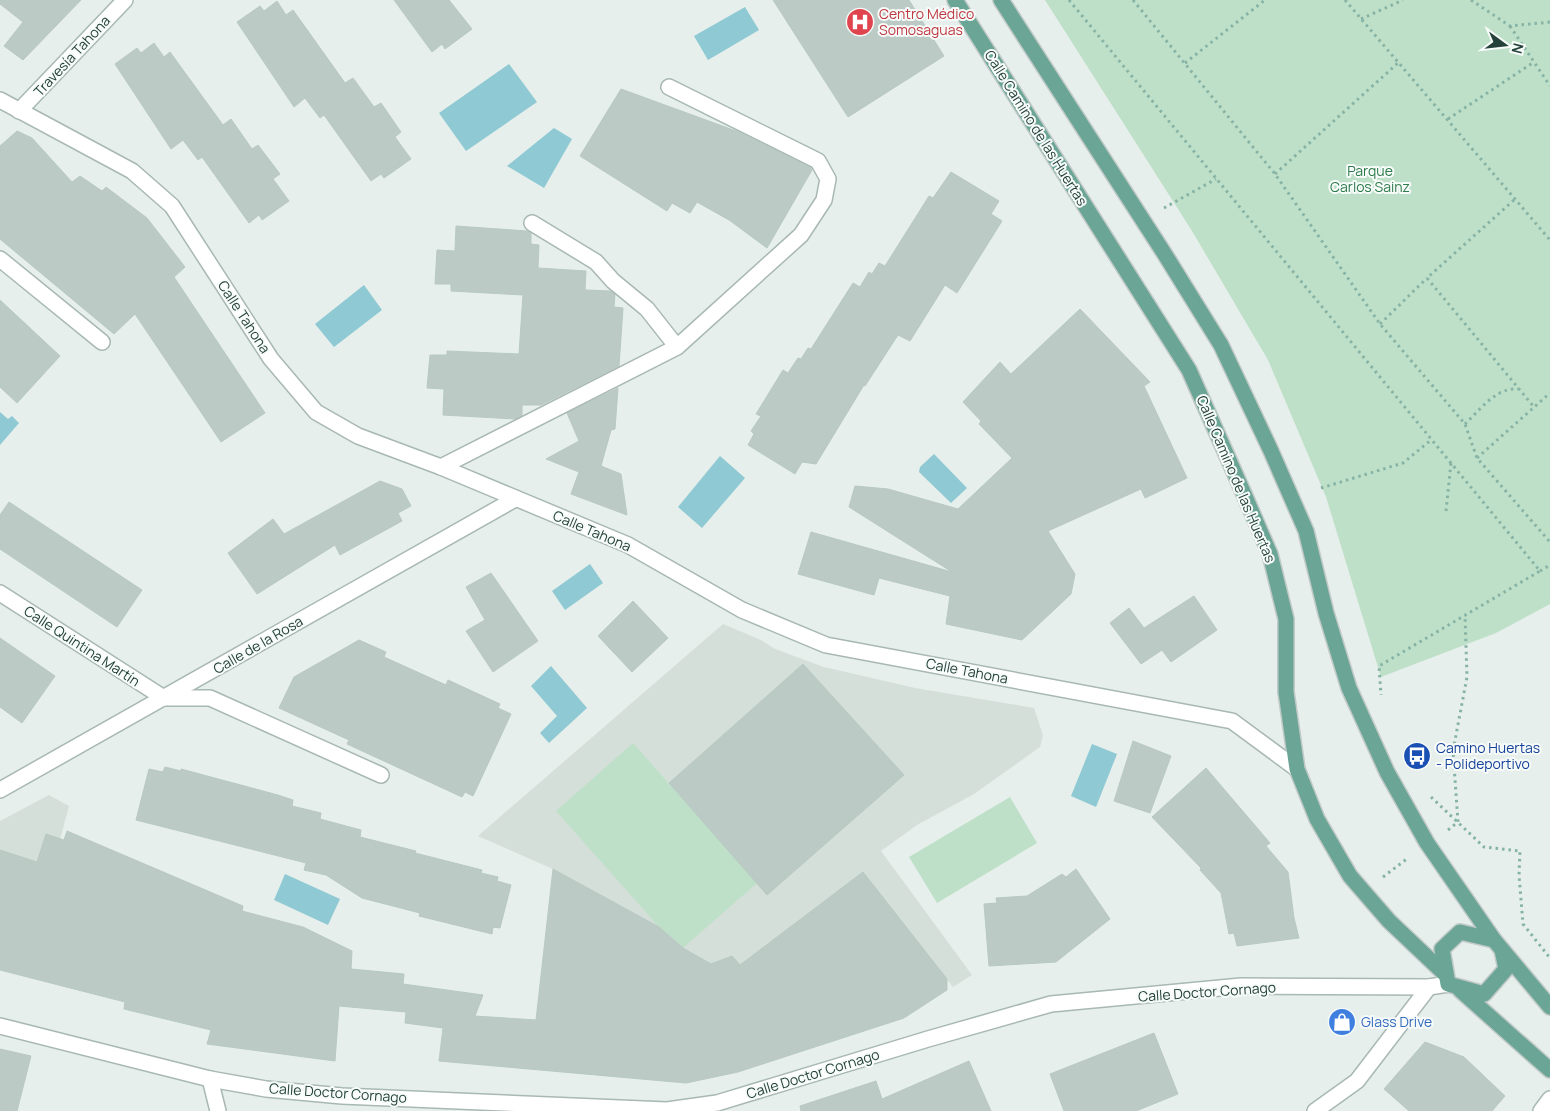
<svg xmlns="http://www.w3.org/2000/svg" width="1550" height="1111" font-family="Manrope,sans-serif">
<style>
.built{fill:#d4dfda}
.green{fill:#bfe0c8}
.water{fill:#8ec9d4}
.building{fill:#bbcac4;stroke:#b8c9c2}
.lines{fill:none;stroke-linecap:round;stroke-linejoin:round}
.minor-casing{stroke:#a8b8b2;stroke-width:18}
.major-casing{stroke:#c2cac8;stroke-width:18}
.path{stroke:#86b3a5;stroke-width:3;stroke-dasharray:2.5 4;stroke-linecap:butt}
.minor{stroke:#fff;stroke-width:15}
.major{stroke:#6aa596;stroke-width:15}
.labels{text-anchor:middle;stroke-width:4;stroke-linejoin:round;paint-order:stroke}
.health-label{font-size:14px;fill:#be3a42;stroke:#f7fbf9;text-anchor:start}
.street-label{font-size:14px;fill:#24423a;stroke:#f7fbf9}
.park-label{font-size:14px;fill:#2d7a4b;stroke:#f7fbf9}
.transit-label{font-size:14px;fill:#164399;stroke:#f7fbf9;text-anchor:start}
.shop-label{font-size:14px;fill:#366cbe;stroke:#f7fbf9;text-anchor:start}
</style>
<rect width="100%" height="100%" fill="#e6efeb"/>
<!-- built -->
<g class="built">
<path d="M723,624L761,640L775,649L824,667L915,688L1034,708L1043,735L1040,747L974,794L917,825L881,851L972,975L953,987L896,914L790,990L708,965L706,961L683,948L659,927L553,869L478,836Z"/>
<path d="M49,795L69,806L36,929L0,919V821Z"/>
</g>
<!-- green -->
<g class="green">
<path d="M1045,0H1550V604L1496,633L1381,677L1326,497L1268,360L1192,231Z"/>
<path d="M633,743L757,883L683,948L659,927L556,811Z"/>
<path d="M1010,797L1037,843L937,903L909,857Z"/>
</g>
<!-- water -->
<g class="water">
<path d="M745,7L759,30L708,60L694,36Z"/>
<path d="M509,64L537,102L466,151L439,113Z"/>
<path d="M554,128L572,139L544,188L507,166Z"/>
<path d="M364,285L382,310L334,347L315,324Z"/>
<path d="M0,412L8,419L12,416L19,423L0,445Z"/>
<path d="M934,454L967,488L951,503L919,472L920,467Z"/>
<path d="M720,456L745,478L702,528L678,507Z"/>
<path d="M590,564L603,583L565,610L552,591Z"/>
<path d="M551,666L587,708L549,743L540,733L557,716L531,686Z"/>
<path d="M1092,744L1117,754L1096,807L1071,796Z"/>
<path d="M285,874L340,899L328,925L274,900Z"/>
</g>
<!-- building -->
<g class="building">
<path d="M0,0H81L23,60L4,46L23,22L0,4Z"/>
<path d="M394,0H449L472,29L445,49L442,44L432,52Z"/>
<path d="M773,0H909L944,56L848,117Z"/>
<path d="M277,1L286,15L293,10L345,83L353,78L374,107L381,103L401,132L395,137L411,159L384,178L381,174L371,181L324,115L320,118L305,98L294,107L237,22L260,6L264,11Z"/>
<path d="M154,43L164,57L170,52L223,125L231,119L252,149L258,145L280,174L273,179L289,201L262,220L259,215L249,223L202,157L198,160L183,140L171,149L115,64L137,48L141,53Z"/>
<path d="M621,89L736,131L811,168L812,170L767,248L729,220L697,202L690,213L672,203L667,211L580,156Z"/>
<path d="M17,131L32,138L72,182L80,176L102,191L106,187L147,218L185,267L174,277L265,413L221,442L135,314L114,334L0,239V146Z"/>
<path d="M951,172L999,201L991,214L1002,221L957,293L945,285L910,341L898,335L865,386L864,385L816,464L802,462L795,474L748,445L754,434L751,431L761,416L756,414L783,370L788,373L798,358L801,359L808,348L811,349L853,283L860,287L869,272L872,274L879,263L885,266L929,196L933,198Z"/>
<path d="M456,226L527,231L531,233V244L539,245L538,268L586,271L585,290L610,291L615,294L614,307L623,308L619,366L541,405H522V416L515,419L443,415L444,389L427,388L430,355H447V351L519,354L523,295L451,291V284H435L437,250L455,251Z"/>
<path d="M0,300L60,356L17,403L0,387Z"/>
<path d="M1080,309L1150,382L1144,386L1187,478L1145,498L1141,489L1048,531L1075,574L1071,594L1022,640L946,624L950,596L879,578L874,595L798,574L811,532L952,572L849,507L855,486L888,489L958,509L1012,458L979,424L981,421L963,402L1000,362L1011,374Z"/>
<path d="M618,388L615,429L611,430L601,466L621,474L627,515L571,494L579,472L546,459L579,441L567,413Z"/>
<path d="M380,481L402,489L411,506L398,513L402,521L340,555L335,545L257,594L228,553L273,519L284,534Z"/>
<path d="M9,502L142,590L117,627L0,549V515Z"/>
<path d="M491,573L538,641L493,672L466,631L485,620L466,587Z"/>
<path d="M1194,596L1217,630L1171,662L1162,650L1141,664L1110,623L1129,608L1144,628Z"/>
<path d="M633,601L668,638L632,672L598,636Z"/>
<path d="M0,638L55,676L22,723L0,707Z"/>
<path d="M359,640L386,652L384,657L446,685L448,680L500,704L498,708L511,714L473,796L465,792L462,797L347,744L349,740L279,708L294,677Z"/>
<path d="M803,664L904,775L767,895L669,783Z"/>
<path d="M1133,741L1171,756L1150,813L1114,801Z"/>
<path d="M165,767L181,771V769L278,795L293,800L292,806L321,813L320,819L361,830L360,837L416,851L415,853L482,870L481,873L498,877L497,881L511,885L500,928L493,927L492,934L419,916L420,913L362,898L326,875L304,870L306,863L136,820L149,769L163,772Z"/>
<path d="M1206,768L1270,843L1266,846L1288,872L1294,918L1299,938L1237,946L1234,933L1229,934L1221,893L1200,870L1201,868L1152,817Z"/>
<path d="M67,831L243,906L242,911L303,927L352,951L351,969L404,974L403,984L483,995L475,1016L536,1020L553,869L659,927L683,948L711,964L732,956L740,965L863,872L947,979V990L904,1018L738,1072L686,1083L439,1061L443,1028L405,1023L406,1012L339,1006L335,1061L207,1044L211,1030L124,1009L125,1002L0,970V850L37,862L46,834L64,840Z"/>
<path d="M1076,869L1110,919L1056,962L989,966L984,904L997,903L996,898L1027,896L1062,874L1066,877Z"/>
<path d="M1154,1033L1178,1094L1136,1111H1064L1050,1074Z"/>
<path d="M1425,1042L1464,1057L1505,1096L1492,1111H1409L1384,1089Z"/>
<path d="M0,1049L31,1056L17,1111H0Z"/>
<path d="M969,1061L991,1111H801L800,1106L876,1081L882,1099Z"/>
</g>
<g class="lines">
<!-- minor casing -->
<g class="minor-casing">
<g id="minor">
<path d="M0,100L132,171L172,206L271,359L316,412L358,436L441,467L628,545L742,610L826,645L1232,721L1297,769"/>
<path d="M19,111L125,0"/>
<path d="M532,223L596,262L613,281L647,309L677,347"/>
<path d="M0,259L102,342"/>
<path d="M441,467L677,347L801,235L824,200L828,179L818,161L669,87"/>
<path d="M0,593L164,698"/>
<path d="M166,698H210L381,775"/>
<path d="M0,790L515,499"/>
<path d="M0,1026L210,1079L266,1089L342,1096L667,1110L717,1103L928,1039L1051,1004L1241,986L1429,987L1448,984"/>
<path d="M210,1079L218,1111"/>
<path d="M1315,1111L1357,1081L1429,987"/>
<path d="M1541,1111L1550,1099"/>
</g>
</g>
<!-- major casing -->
<g class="major-casing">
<g id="major">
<path d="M955,0L1189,370L1244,494L1270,554L1286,619V692L1297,769L1317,819L1350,876L1389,921L1445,974"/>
<path d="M1001,0L1164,253L1221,345L1271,451L1306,531L1326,613L1349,688L1387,772L1427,843L1494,940L1550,1007"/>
<path d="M1494,940L1460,932L1442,949L1448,984L1484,994L1506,969L1502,950"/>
<path d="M1460,990L1550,1070"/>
</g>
</g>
<!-- path -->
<g class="path">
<path d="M1069,0L1540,571L1379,666L1381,695"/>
<path d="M1133,0L1275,174L1380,324L1465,424L1477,458L1550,542"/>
<path d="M1345,0L1550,240"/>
<path d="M1471,0L1510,26L1550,22"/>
<path d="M1361,19L1403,0"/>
<path d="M1510,26L1550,86"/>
<path d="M1185,63L1265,0"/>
<path d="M1448,119L1534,62"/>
<path d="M1275,174L1398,63"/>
<path d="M1514,200L1427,278L1534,407"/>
<path d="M1164,208L1216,179"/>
<path d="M1380,324L1427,278"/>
<path d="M1465,424C1480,410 1496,387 1518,389"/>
<path d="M1477,458L1550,393"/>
<path d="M1321,488L1403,463L1431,440"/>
<path d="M1446,511L1451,463"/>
<path d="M1540,571L1550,565"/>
<path d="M1431,797L1484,847L1520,851L1519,875L1523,924L1550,958"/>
<path d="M1448,830L1458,822L1453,751L1467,677L1465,616"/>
<path d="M1383,877L1408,858"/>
</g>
<!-- minor -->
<use href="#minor" class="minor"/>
<!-- major -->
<use href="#major" class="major"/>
</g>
<!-- icons -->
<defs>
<g id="hospital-disc" transform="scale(1.4375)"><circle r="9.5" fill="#e0444e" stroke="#f7fbf9"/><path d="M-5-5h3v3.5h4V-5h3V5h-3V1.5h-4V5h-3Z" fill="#fff"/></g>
<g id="bus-disc" transform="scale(1.4375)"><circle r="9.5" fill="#1a4fb4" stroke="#f7fbf9"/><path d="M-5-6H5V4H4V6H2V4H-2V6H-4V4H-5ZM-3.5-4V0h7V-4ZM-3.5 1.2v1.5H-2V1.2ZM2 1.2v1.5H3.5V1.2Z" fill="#fff"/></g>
<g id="shop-disc" transform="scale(1.4375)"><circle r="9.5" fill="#3f7fe0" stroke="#f7fbf9"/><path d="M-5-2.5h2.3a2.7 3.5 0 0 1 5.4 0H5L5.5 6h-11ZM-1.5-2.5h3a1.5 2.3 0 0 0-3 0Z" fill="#fff"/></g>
</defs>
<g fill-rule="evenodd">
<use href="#hospital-disc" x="860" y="22"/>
<use href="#bus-disc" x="1417" y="756"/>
<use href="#shop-disc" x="1342" y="1022"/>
</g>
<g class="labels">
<!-- health labels -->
<g class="health-label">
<text x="879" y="19">Centro Médico<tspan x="879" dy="16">Somosaguas</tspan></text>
</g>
<!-- street labels -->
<g class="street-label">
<text transform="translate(72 56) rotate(-47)" y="5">Travesía Tahona</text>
<text transform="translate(1036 128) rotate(58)" y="5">Calle Camino de las Huertas</text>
<text transform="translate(244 317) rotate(57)" y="5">Calle Tahona</text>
<text transform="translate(1236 479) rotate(67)" y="5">Calle Camino de las Huertas</text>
<text transform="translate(592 531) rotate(23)" y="5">Calle Tahona</text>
<text transform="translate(258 645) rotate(-30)" y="5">Calle de la Rosa</text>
<text transform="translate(82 646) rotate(33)" y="5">Calle Quintina Martín</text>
<text transform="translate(967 671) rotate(11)" y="5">Calle Tahona</text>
<text transform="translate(1207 992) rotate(-4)" y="5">Calle Doctor Cornago</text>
<text transform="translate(813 1074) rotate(-17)" y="5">Calle Doctor Cornago</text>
<text transform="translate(338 1093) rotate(4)" y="5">Calle Doctor Cornago</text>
</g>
<!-- park labels -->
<g class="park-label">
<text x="1370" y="176">Parque<tspan x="1370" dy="16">Carlos Sainz</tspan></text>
</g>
<!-- transit labels -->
<g class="transit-label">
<text x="1436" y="753">Camino Huertas<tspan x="1436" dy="16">- Polideportivo</tspan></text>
</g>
<!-- shop labels -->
<g class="shop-label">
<text x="1361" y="1027">Glass Drive</text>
</g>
</g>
<!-- north arrow -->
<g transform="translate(1505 45) rotate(105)" stroke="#f7fbf9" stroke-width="4" paint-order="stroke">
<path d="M0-4L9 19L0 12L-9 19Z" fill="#24423a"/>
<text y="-8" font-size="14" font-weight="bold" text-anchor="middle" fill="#24423a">N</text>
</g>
</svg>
